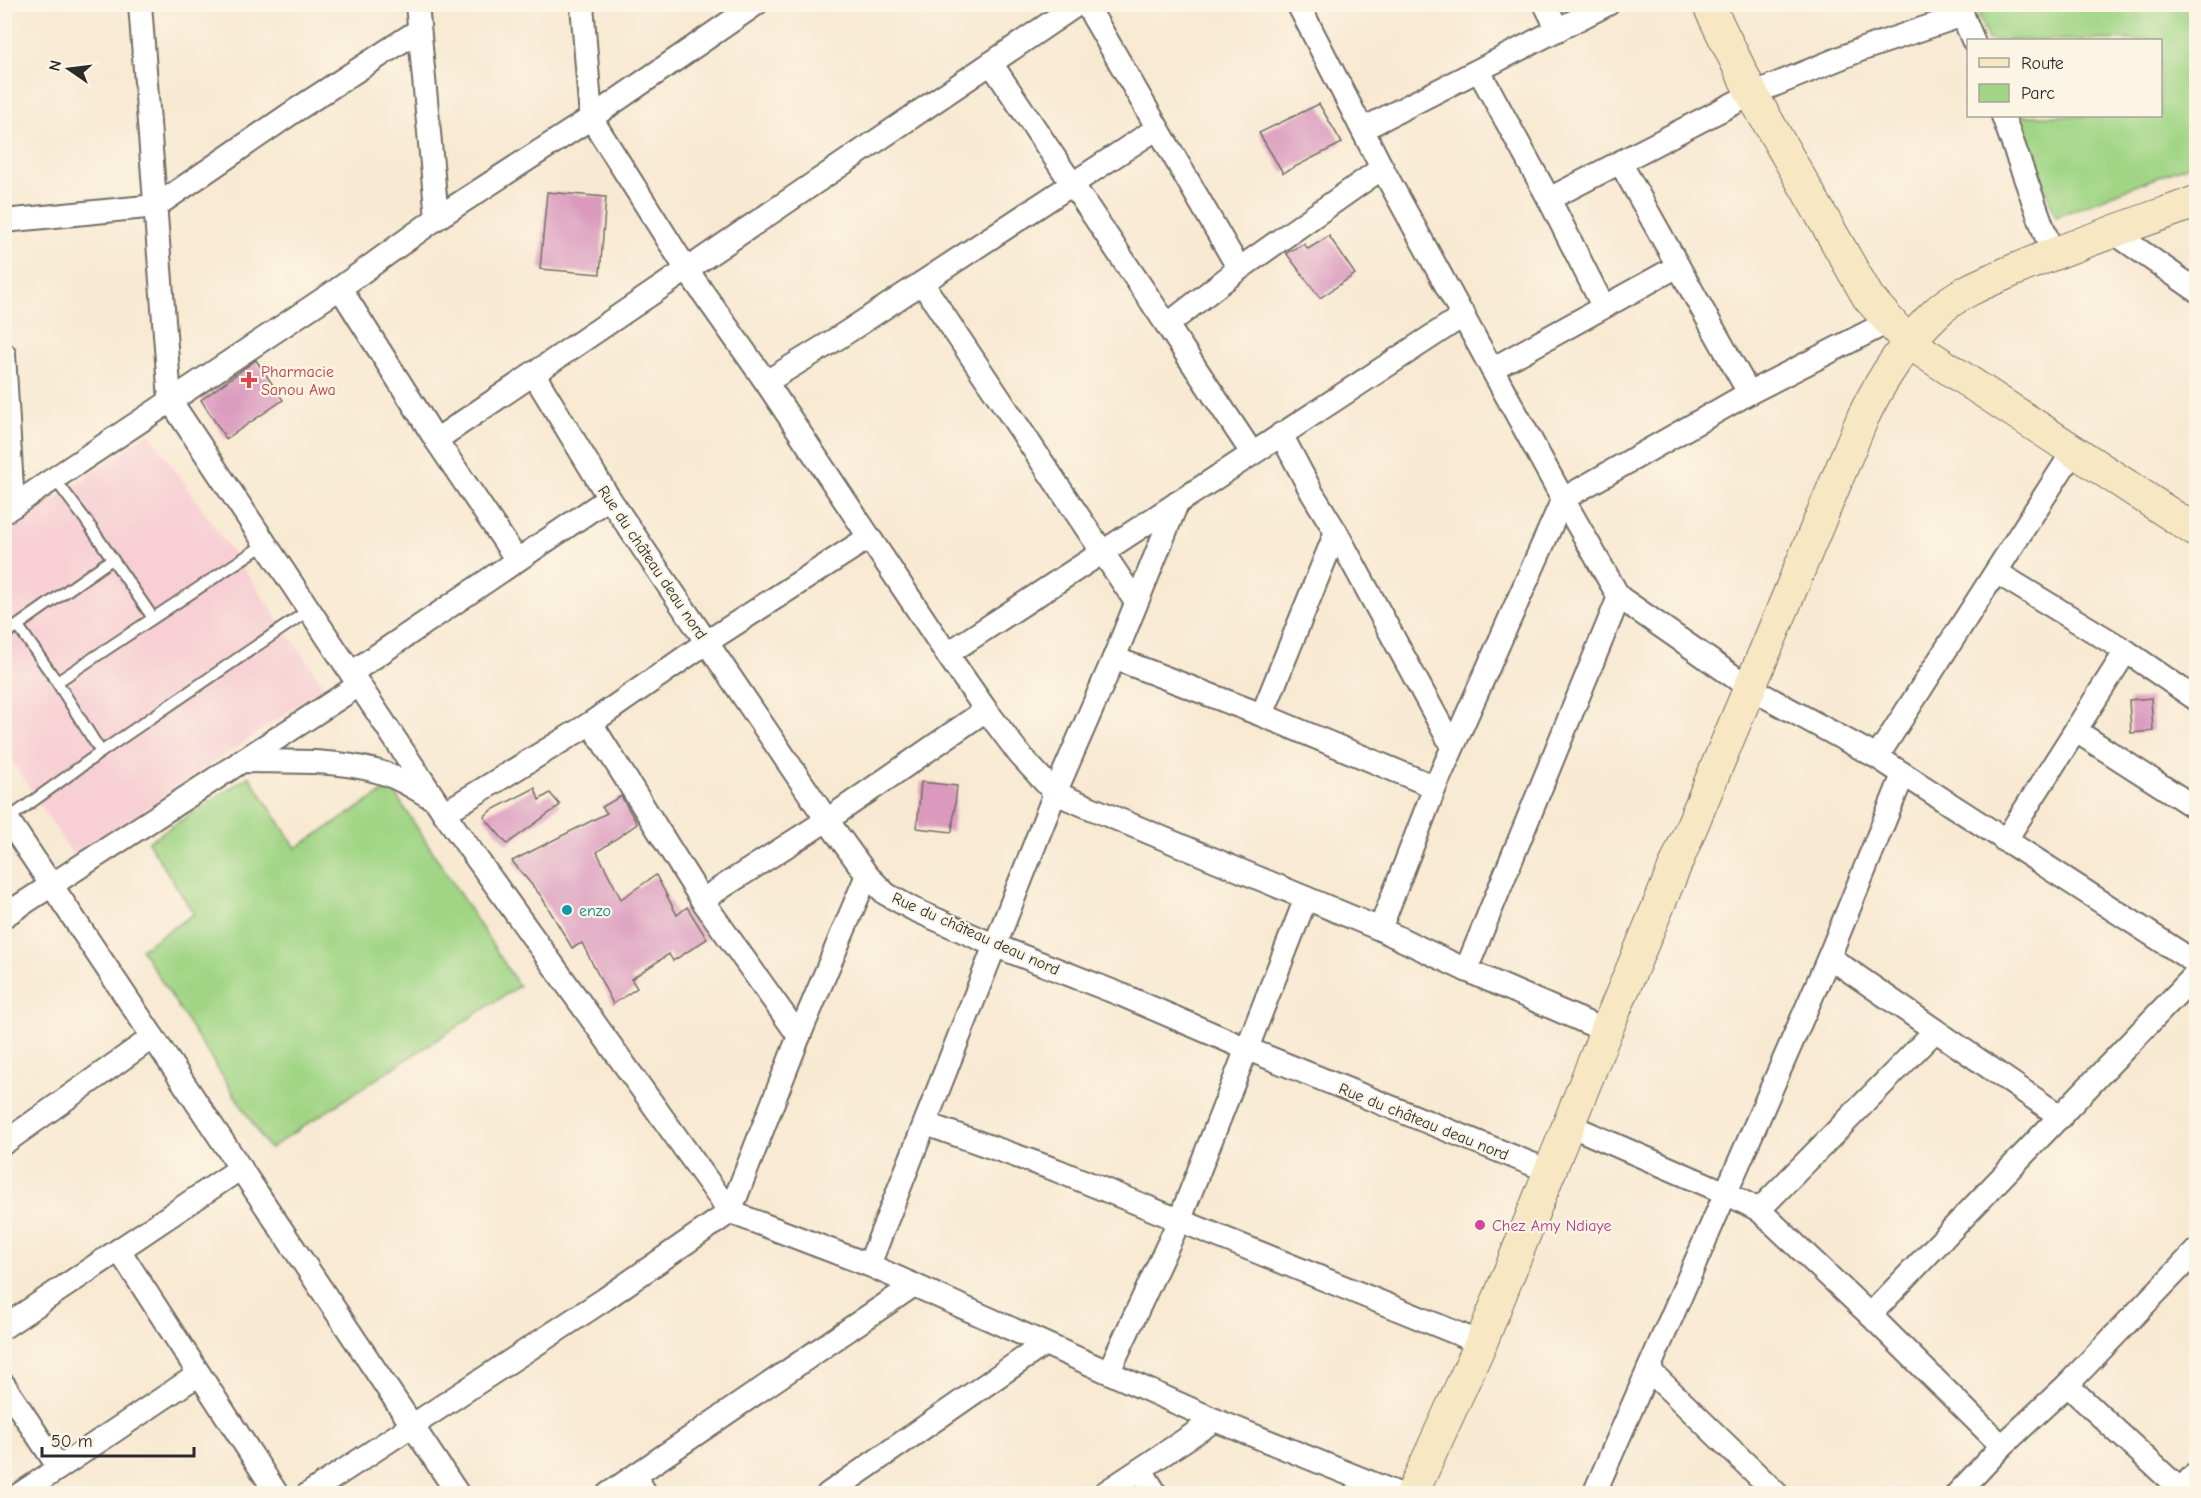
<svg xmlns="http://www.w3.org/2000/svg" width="2201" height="1498" font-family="'Comic Neue',sans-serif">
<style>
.built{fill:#f7cfd4}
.green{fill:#a1d585;stroke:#668058;stroke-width:1.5}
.building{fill:#da99bd}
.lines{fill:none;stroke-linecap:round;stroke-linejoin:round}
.lane-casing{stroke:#736e65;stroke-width:14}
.street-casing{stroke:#736e65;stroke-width:26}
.secondary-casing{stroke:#736e65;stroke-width:34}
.lane{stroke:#fff;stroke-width:10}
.street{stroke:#fff;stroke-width:22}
.secondary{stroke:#f7e8c3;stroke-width:32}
.health-dot{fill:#e0444e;stroke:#fcf5e5;stroke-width:2}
.culture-dot{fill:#0f9aa8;stroke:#fcf5e5;stroke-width:2}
.hotel-dot{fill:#d1479c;stroke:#fcf5e5;stroke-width:2}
.labels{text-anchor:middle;stroke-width:4.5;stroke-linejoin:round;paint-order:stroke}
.health-label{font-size:16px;fill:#be3a42;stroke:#fcf5e5;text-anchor:start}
.street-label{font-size:16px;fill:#2b2b2b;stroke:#fcf5e5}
.culture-label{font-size:16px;fill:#0d838f;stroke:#fcf5e5;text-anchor:start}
.hotel-label{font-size:16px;fill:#b23c85;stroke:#fcf5e5;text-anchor:start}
</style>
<rect width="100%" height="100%" fill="#fcf5e5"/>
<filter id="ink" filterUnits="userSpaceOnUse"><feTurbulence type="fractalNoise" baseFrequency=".0167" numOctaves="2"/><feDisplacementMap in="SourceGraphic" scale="12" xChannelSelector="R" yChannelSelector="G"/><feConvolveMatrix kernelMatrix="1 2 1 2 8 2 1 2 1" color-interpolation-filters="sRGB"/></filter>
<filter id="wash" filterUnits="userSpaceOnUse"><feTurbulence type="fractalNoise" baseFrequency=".008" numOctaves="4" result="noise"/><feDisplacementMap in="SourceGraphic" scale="24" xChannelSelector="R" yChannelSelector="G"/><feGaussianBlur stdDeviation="1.35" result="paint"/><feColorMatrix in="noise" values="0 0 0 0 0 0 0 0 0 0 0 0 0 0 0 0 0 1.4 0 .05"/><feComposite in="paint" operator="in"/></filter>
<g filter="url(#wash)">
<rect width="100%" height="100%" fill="#f8e9d2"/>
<!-- built -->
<path class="built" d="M149,432L325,687L74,857L5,750L4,536Z"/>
<!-- green -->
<g class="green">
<path d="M1975,5H2196V162L2056,217L2017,116H2160V40H1988Z"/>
<path d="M249,776L296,848L391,787L519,986L269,1149L141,949L194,914L148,842Z"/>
</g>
<g id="blocks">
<!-- building -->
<g class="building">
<path d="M1319,104L1342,143L1283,173L1259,133Z"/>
<path d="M547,192L606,197L600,274L540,269Z"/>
<path d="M1329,236L1355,274L1320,298L1286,253L1304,244L1308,249Z"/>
<path d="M256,360L283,400L226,439L201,400Z"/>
<path d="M2151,698L2153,731L2131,733L2129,700Z"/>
<path d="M921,782L957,786L952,832L917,828Z"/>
<path d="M535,788L539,800L550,793L560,805L507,844L484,817L490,811Z"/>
<path d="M621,796L637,824L597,852L621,899L656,875L677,915L687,907L707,939L673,961L669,954L631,979L637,988L613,1004L582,943L572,948L541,896L512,861L607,813L602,807Z"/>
</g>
</g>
</g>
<g filter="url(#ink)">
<use href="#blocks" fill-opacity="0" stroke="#736e65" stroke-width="1.5"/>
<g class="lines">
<!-- lane casing -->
<g class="lane-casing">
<g id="lane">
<path d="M54,478L85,519L153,618"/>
<path d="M18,626L57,682L101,752"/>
<path d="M4,635L112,559"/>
<path d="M57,682L265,544"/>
<path d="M8,819L101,752L309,610"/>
</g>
</g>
<!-- street casing -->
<g class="street-casing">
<g id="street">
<path d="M140,4L170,400L444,813L730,1212L869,1265L1215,1420L1399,1494"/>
<path d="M417,4L437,218"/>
<path d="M582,4L591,118L687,270L766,382L947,654L986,710L1020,755L1055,793L1380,929L1466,970L1606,1031"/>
<path d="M1086,4L1239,269"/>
<path d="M1298,4L1382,168L1563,499L1619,597L1750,688L1877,757L2196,963"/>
<path d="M1545,4L1558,30"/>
<path d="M1958,4L1973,40"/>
<path d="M991,63L1167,325"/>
<path d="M1479,71L1549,199"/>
<path d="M2003,116L2052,253"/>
<path d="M1363,129L1608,4"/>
<path d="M1620,162L1749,393"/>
<path d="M4,221L156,206L296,110L419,30"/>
<path d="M2113,232L2196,290"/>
<path d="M922,283L1136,602"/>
<path d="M340,288L436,440L517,560"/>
<path d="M1603,306L1549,199L1752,94L1860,50L1963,15"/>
<path d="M4,354L13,506"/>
<path d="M1492,369L1678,266"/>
<path d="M533,373L609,498L827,820L867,875L886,894L913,909L996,946L1122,995L1245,1048L1549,1171"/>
<path d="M766,382L841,336L1156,129"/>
<path d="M1281,434L1312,493L1336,532L1452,746"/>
<path d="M436,440L1078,4"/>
<path d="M1252,453L1167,325L1239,269L1382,168"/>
<path d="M4,512L340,288L437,218L591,118L756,4"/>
<path d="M1996,572L2126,651"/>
<path d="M947,654L1464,315"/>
<path d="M1114,658L1262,715L1435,787"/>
<path d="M351,673L609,498"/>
<path d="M1262,715L1336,532"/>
<path d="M591,723L702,900L799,1036"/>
<path d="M2076,731L2196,808"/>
<path d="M1877,757L2074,450"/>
<path d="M241,761C285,762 333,759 376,771C396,776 413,787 430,797"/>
<path d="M444,813L591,723L707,642L868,538"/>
<path d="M4,814L458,1494"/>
<path d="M2005,841L2126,651L2196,699"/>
<path d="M702,900L827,820L986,710"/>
<path d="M4,916L359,685"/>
<path d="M1380,929L1435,787L1563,499L1749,393L1890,321"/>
<path d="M1829,957L2061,1117"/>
<path d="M1466,970L1619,597"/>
<path d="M926,1124L1056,1170L1481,1343"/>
<path d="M1567,1124L1726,1193L1759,1210L1870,1315L2002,1446"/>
<path d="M4,1143L153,1037"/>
<path d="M1759,1210L1935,1031"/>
<path d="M119,1250L277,1494"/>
<path d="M869,1265L1055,793L1114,658L1177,503"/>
<path d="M1870,1315L2196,974"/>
<path d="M4,1327L241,1168"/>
<path d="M1649,1370L1777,1494"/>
<path d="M1109,1371L1180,1219L1306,898"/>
<path d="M4,1385L59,1468"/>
<path d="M2067,1385L2185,1494"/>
<path d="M1141,1470L1156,1494"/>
<path d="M635,1476L646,1494"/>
<path d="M20,1494L199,1374"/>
<path d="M308,1494L605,1299L730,1212L799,1036L867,875"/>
<path d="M608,1494L914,1285"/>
<path d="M828,1494L1043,1345"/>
<path d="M1103,1494L1215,1420"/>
<path d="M1594,1494L1829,957L1903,775"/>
<path d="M1957,1494L2002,1446L2067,1385L2196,1251"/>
<path d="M2176,1494L2196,1473"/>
</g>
</g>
<!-- secondary casing -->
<g class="secondary-casing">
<g id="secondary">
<path d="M1708,4L1752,94L1868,297L1908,342L2196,531"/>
<path d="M1412,1494L1481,1343L1606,1031L1863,417C1882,378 1904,343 1936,313C1957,293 1986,282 2012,271C2072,245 2135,224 2196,202"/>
</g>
</g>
<!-- lane -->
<use href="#lane" class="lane"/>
<!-- street -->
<use href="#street" class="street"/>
<!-- secondary -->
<use href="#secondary" class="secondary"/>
</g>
</g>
<!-- markers -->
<path class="health-dot" d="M246 371h6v6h6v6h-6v6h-6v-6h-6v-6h6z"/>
<circle class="culture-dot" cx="567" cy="910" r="6"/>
<circle class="hotel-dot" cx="1480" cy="1225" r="6"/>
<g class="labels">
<!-- health labels -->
<g class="health-label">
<text x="261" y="377">Pharmacie<tspan x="261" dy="18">Sanou Awa</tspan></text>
</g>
<!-- street labels -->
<g class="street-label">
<text transform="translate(653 562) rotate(56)" y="6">Rue du château deau nord</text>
<text transform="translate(976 933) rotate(24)" y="6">Rue du château deau nord</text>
<text transform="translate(1424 1121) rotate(22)" y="6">Rue du château deau nord</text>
</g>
<!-- culture labels -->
<g class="culture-label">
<text x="579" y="916">enzo</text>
</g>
<!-- hotel labels -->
<g class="hotel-label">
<text x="1492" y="1231">Chez Amy Ndiaye</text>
</g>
</g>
<!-- margin -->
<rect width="2201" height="1498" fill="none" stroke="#fcf5e5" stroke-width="24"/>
<!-- legend -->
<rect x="1967" y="39" width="195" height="78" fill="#fcf5e5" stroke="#a8a49b" stroke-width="1.5"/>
<rect x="1979" y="58" width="30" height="9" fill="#f7e8c3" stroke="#a8a49b" stroke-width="1.5"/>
<text x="2021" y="69" font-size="18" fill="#2b2b2b">Route</text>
<rect x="1979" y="84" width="30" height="18" fill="#a1d585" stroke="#a8a49b" stroke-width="1.5"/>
<text x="2021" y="99" font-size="18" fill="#2b2b2b">Parc</text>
<!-- north arrow -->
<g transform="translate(69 69) rotate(284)" stroke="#fcf5e5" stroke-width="4.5" paint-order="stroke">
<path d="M0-4.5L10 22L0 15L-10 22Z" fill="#2b2b2b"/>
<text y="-9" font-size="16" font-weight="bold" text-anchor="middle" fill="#2b2b2b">N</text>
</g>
<!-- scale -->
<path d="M42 1447v9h152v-9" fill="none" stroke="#2b2b2b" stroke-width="3"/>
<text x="51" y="1447" font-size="18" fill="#2b2b2b" stroke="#fcf5e5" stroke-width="4.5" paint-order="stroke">50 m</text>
</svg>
